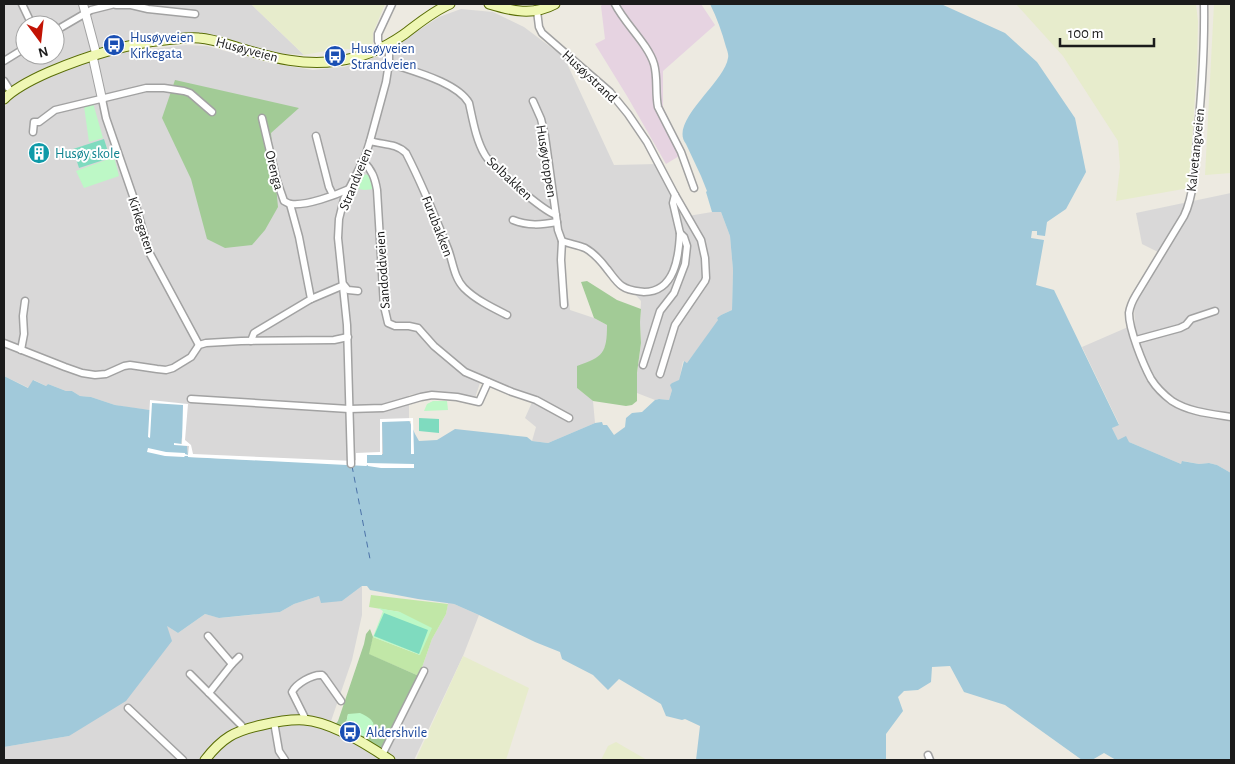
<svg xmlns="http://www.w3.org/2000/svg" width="1235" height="764" font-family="'Alegreya Sans',sans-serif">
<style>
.residential{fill:#d9d8d8;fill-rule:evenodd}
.industrial{fill:#e6d3e1}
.farmland{fill:#e7eccc}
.grass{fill:#c1e7a7}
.forest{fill:#a2cb96}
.park{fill:#bdf8c6}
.pitch{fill:#7fdbbf}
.water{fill:#a1c9da}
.pier{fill:#fff}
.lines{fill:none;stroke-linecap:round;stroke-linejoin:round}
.ferry{stroke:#4b72a8;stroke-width:1;stroke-dasharray:6 5;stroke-linecap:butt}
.minor-casing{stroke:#a2a2a2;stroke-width:9}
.tertiary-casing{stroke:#a2a2a2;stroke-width:10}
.secondary-casing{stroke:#5a6e07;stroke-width:11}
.minor{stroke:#fff;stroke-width:6}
.tertiary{stroke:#fff;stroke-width:8}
.secondary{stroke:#eff7b4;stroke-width:9}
.labels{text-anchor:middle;stroke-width:4;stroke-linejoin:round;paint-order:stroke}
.transit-label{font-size:14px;fill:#164399;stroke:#fff;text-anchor:start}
.street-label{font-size:14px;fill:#1b1b1b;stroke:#fff}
.culture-label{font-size:14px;fill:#0d838f;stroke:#fff;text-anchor:start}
</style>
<rect width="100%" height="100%" fill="#edeae1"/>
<!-- residential -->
<g class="residential">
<path d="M4,4H251L304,55L272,53L202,35L133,40L89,52L46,70L4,95ZM25,25H55V55H25Z"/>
<path d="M461,9L493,12L524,27L564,57L614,165L657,164L682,217L712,212H721L730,236L733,270L732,310L721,315L717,318L719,320L687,363L683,361L679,381L672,383V390L669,400L659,399L655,400L637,393V374L641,343L640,322L641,301L633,292L621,283L591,250L568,247L563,250L564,266L570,310L594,318L607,325V342L603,352L595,360L577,388L593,401L595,423L548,443L532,441L536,427L525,418L533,400L482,377L475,398L435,392L409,395V420L383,454L365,464L188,457L187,447L181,446L186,404L150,410L126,407L115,405L91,397L80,396L72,391H66L48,384L46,386L34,380L29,388L4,376V107L22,89L50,75L102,56L116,53L186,45L207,46L270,63L313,70L344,67L379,56L439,17Z"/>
<path d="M1231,193V473L1217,465L1209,463L1199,464L1183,461L1181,464L1129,442L1118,440L1112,428L1119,424L1082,347L1135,324L1134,309L1140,296L1164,255L1142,244L1136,213Z"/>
<path d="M362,586V615L352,660L330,724L345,728L362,736L419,676L432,639L446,614L448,603L454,604L479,615L463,656L414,760H4V747L69,736L166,625L178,633L205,614L220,618L280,612L294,604L319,596L342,601Z"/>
</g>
<!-- industrial -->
<path class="industrial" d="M603,4H701L715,25L663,71V107L684,153L666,164L627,96L595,44L605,39L601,6Z"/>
<!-- farmland -->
<g class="farmland">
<path d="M251,4H385L373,33V44L360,49H336L304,55Z"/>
<path d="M1016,4H1196L1198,21L1197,65L1189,188L1116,201L1120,167L1118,141L1063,56Z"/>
<path d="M1214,4H1231V173L1205,175Z"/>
<path d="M463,656L529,688L506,760H416L417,757Z"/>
<path d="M616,742L647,760H601L608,746Z"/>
</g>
<!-- grass -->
<path class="grass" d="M371,595L448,604L446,614L432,639L419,676L368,654L373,637L420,655L400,612L369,607Z"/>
<!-- forest -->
<g class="forest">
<path d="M175,80L299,108L271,133L278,207L265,230L252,245L225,248L207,239L191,179L162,118Z"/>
<path d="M587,281L617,300L641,309L640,322L641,343L637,373V401L632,405L626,406L593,401L577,388V366C603,357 607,353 607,325L594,318L581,282Z"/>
<path d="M370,629L373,637L369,654L419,676L383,750L362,736L373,735L348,714L345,728L334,726L338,721L364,644L366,634Z"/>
</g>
<!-- park -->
<g class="park">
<path d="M93,103L103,138L89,142L84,106Z"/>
<path d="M114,157L119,176L84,188L76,171Z"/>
<path d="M371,174L374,189L364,190L356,188L363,175Z"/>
<path d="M433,401H447L448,410L424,411L427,404Z"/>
<path d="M378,608L400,612L432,628L420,655L373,637L383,611Z"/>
<path d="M360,713C372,719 376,721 373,736H362L345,728L348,714Z"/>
</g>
<!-- pitch -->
<g class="pitch">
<path d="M104,139L110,158L79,168L73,149Z"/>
<path d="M419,418L439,419V433L419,431Z"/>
<path d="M384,613L428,630L419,654L374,636Z"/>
</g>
<!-- water -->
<path class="water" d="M710,4H941L1005,33L1037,62L1075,118L1086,172L1066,209L1047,222L1045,236L1037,235V231H1032L1031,238L1044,240L1036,285L1054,290L1119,425L1112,428L1118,440L1126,436L1129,442L1181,464L1182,461L1199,464L1209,463L1217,465L1231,473V760H1116L1104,753L1092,760H1082L1005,705L964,692L950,666L932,667L931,682L918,690L904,691L898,697L903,711L886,734V760H696L700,726L685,719L682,720L666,716L661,704L619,679L608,690L593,675L562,659L560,652L535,642L479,615L454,604L418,599L370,590L367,586H362L342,601L321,603L319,596L294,604L280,612L219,618L205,614L178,633L167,626L172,641L126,701L69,736L4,747V376L28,388L33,380L46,386L48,384L66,391H72L80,396L91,397L115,405L150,410L151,401L186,404L181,445L187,446L188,457L351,464L366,454H383L382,421L409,420L415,434L419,441L437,440L455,429L527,437L532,441L548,443L595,423L602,422L603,425H607L614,435L625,427L626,418L632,413L642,412L655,400L659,399L669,400L672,390L670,385L672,383L679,380L684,361L687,363L718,320L717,318L721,315L732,310L733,270L730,236L721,212H712L706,192L707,191L701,176L686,144C668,122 725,82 728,58C729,55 727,50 726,47C722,32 717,18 710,4Z"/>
<!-- pier -->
<path class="pier" d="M150,400L188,404L185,440L191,445L193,454L354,461L356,460V453L380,452V419L413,418L414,454H411V421L382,422V455H367V463L414,464V468H381L368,466V465L366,466L188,457V456H185L184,457L165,456L147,452L148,448L166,452L185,453V454L188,455L189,446L174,445V443L182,444L183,405L152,403L150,438L148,437Z"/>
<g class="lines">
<!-- ferry -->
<path class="ferry" d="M352,466L370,559"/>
<!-- minor casing -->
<g class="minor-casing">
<g id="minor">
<path d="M22,4L32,25"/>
<path d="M615,4C625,24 648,44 654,64C658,78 655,93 658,107L681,152L694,188"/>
<path d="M1204,4C1205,62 1199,120 1194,178C1192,192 1190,204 1184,216L1136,295C1133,300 1130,306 1129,313C1129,330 1143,364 1151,379C1156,387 1164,395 1172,401C1189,412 1212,414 1231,417"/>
<path d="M116,5H131L148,9L195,14"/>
<path d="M537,11L539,27L542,33L610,92L628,114L647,142L675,195L701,240L705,258L706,278L705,281L675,325L660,374"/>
<path d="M55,31L91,10L115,4"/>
<path d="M381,48L378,41V34L392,4"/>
<path d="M4,61L25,48"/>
<path d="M389,63C412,71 457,82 469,103C473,121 476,140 485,155C493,168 542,210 556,215"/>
<path d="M4,81L11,92"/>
<path d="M102,99L106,118L134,199L149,252L199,345"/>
<path d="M533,101L541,119L545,136L558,230L562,241C570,244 578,245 585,248C594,253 601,261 607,269C612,275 616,282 622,286C629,291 637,291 644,292C675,292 679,256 680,233"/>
<path d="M262,118L277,181L284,201C286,202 289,204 291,204C306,206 336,195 349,189"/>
<path d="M33,132L34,122H39L55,110L146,88H164L184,91L190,93L212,112"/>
<path d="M316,136L329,187L333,195"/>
<path d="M370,141C383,145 396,143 406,153C422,184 435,216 448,249C453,262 454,278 464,288C476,300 493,308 507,315"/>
<path d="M363,161C372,170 375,178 377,190L384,306L388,323L395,326H409L418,328L434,346L465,372L512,392L536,400L569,418"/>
<path d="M513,220C528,226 541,225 557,222"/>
<path d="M562,241L561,260L564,305"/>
<path d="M311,299L344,285L348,290L358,291"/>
<path d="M1136,340L1180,328L1186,325L1191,319L1215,311"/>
<path d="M251,341L254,333L311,299L299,237L290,204"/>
<path d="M4,343L65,367L82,373L95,375L106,374L124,366L130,365L157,369L166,370L173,368L191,357L199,345L206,343L241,341L334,340L348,337"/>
<path d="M21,350L24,334L23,316L25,301"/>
<path d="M643,365L660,311L674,293L685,264L687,246L684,237L680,233L673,203L675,195"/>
<path d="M191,399L349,409L383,408L421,397L432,395L457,397L479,402L488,382"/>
<path d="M351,464L347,325L338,238L339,219L344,199L365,157L370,141L386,82L389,63V53L386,46"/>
<path d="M208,636L232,664L209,693"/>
<path d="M232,664L239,657"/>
<path d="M190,674L241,725L244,729"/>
<path d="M128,708L183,760"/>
<path d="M306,720L292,692C296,684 312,674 322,675L324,677L341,701"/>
<path d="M274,722L279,751L285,760"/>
<path d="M382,755L424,671"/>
<path d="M928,755L930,760"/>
</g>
</g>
<!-- tertiary casing -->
<g class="tertiary-casing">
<path id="tertiary" d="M83,4L96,53L93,58L102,99"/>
</g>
<!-- secondary casing -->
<g class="secondary-casing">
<g id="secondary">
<path d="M489,4C512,11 533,16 555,4"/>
<path d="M4,99C16,87 33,79 49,72C87,56 124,44 165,40C177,39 188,37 199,38C214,39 229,45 243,49C273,58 305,66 337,61C361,58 383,49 403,35C418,24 433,11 450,4"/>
<path d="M205,760C222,738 234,731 262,725C275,722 289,719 304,720C331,722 368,745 390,760"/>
</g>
</g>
<!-- minor -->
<use href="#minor" class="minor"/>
<!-- tertiary -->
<use href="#tertiary" class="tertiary"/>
<!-- secondary -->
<use href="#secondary" class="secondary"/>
</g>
<!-- icons -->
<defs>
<g id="bus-disc" transform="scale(1.125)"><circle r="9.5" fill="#1a4fb4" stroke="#fff"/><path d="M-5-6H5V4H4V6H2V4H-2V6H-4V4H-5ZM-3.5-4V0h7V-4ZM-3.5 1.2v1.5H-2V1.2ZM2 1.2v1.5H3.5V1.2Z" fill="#fff"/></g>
<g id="building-disc" transform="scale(1.125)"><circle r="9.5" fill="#0f9aa8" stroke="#fff"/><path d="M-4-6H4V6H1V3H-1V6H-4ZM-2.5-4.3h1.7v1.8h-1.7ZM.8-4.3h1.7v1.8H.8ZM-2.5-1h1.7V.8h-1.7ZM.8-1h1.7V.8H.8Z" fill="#fff"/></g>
</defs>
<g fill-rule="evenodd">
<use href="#bus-disc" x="114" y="45"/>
<use href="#bus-disc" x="335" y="56"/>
<use href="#building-disc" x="39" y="153"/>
<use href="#bus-disc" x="350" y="732"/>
</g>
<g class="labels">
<!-- transit labels -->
<g class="transit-label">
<text x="130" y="42">Husøyveien<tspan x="130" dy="16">Kirkegata</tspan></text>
<text x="351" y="53">Husøyveien<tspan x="351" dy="16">Strandveien</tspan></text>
<text x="366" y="737">Aldershvile</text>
</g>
<!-- street labels -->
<g class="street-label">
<text transform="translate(247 49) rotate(15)" y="5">Husøyveien</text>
<text transform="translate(590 76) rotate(43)" y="5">Husøystrand</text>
<text transform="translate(1195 150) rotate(-84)" y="5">Kalvetangveien</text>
<text transform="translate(547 161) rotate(81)" y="5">Husøytoppen</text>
<text transform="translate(275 170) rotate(76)" y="5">Orenga</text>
<text transform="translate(510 178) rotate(43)" y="5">Solbakken</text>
<text transform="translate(355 179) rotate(-68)" y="5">Strandveien</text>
<text transform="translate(142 225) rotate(72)" y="5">Kirkegaten</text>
<text transform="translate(438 226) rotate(69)" y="5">Furubakken</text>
<text transform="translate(382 270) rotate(-94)" y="5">Sandoddveien</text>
</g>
<!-- culture labels -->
<g class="culture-label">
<text x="55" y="158">Husøy skole</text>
</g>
</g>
<!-- border -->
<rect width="1235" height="764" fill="none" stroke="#1b1b1b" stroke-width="10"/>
<!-- north arrow -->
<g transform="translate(40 40) rotate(165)"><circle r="24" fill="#ffffff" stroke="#a4a4a4"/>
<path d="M0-4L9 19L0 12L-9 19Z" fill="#c21304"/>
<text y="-8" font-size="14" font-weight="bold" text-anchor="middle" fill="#1b1b1b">N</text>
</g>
<!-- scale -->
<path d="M1060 38v8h94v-8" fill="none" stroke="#1b1b1b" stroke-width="2.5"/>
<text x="1068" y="38" font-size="15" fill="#1b1b1b" stroke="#ffffff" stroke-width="4" paint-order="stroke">100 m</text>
</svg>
